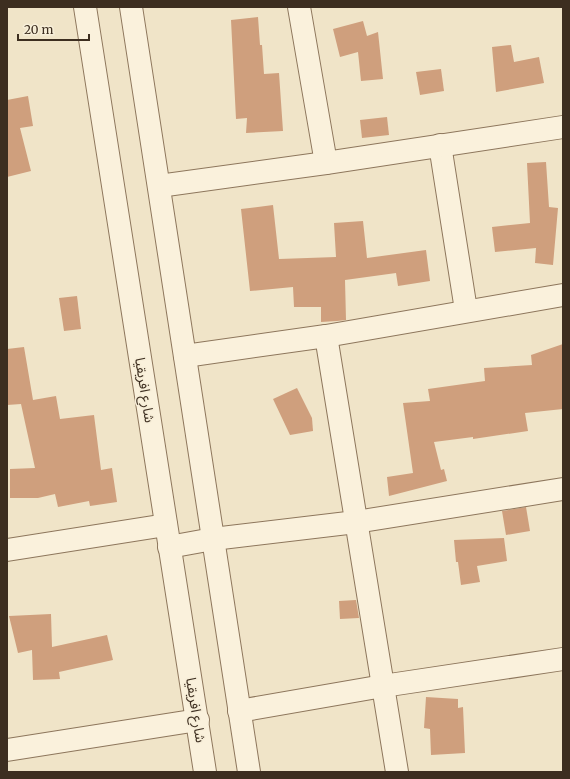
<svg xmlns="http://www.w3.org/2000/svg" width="570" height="779" font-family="Merriweather,'Noto Sans Arabic',serif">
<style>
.building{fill:#cf9f7d}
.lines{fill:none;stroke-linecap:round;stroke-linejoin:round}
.minor-casing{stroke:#8d765c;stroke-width:24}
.tertiary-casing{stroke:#8d765c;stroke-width:24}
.minor{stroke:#faf1dc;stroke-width:22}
.tertiary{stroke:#faf1dc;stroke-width:22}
.labels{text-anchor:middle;stroke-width:3;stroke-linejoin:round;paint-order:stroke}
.street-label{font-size:14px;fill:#3d2e20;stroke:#f7eed8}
</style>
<rect width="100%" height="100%" fill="#f0e4c8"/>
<!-- building -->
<g class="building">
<path d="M258,17L260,45H262L264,74L279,73L283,131L246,133L247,118L236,119L231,20Z"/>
<path d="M363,21L367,36L378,32L383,79L361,81L358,52L340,57L333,29Z"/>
<path d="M511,45L514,62L539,57L544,83L496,92L492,47Z"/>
<path d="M441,69L444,91L420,95L416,72Z"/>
<path d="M28,96L33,126L20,128L31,171L7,177V100Z"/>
<path d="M387,117L389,135L362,138L360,120Z"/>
<path d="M546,162L549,207L558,208L553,265L535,263L536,248L495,252L492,227L530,223L527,163Z"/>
<path d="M273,205L279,259L336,257L334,223L363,221L367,258L426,250L430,281L398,286L396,273L345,280L346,320L337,321L321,322V307H294L293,287L250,291L241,209Z"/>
<path d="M77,296L81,329L64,331L59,298Z"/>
<path d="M563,344V409L525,413L528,431L473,439V437L434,442L441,470L444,469L447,481L389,496L387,477L413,473L403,403L430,401L428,389L485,381L484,368L532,365L531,355Z"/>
<path d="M24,347L33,400L56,396L60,419L94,415L101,470L112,468L117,502L90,506L89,501L58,507L55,494L38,498H10V469L35,468L21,404L7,405V349Z"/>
<path d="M297,388L312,418L313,431L290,435L273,399Z"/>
<path d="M526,507L530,531L506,535L502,511Z"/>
<path d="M504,538L507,561L477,566L480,582L461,585L458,562H456L454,540Z"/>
<path d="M356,600L359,618L340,619L339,601Z"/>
<path d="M51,614L52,647L107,635L113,660L59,672L60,679L33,680L32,650L18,653L9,616Z"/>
<path d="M426,697L458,699V708L463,707L465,753L431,755L430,729L424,728Z"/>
</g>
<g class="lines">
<!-- minor casing -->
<g class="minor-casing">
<g id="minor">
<path d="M299,7L326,163"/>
<path d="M440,145L466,310"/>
<path d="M159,186L326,163L563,127"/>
<path d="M326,336L397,772"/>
<path d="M185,356L326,336L563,295"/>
<path d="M169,547L213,539L356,522L563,489"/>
<path d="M7,550L166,525"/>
<path d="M239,711L383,686L563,659"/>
<path d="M7,750L198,720"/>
</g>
</g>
<!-- tertiary casing -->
<g class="tertiary-casing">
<g id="tertiary">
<path d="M85,7L205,772"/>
<path d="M131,7L249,772"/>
</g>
</g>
<!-- minor -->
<use href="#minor" class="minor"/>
<!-- tertiary -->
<use href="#tertiary" class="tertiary"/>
</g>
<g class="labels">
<!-- street labels -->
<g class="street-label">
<text transform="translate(145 390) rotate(81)" y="5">شارع افريقيا</text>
<text transform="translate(196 710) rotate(81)" y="5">شارع افريقيا</text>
</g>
</g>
<!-- border -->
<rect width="570" height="779" fill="none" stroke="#3d2e20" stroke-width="16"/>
<!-- scale -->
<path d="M18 34v6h71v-6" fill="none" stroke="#3d2e20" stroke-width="2"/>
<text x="24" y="34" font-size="12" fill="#3d2e20" stroke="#f7eed8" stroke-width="3" paint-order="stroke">20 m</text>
</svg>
